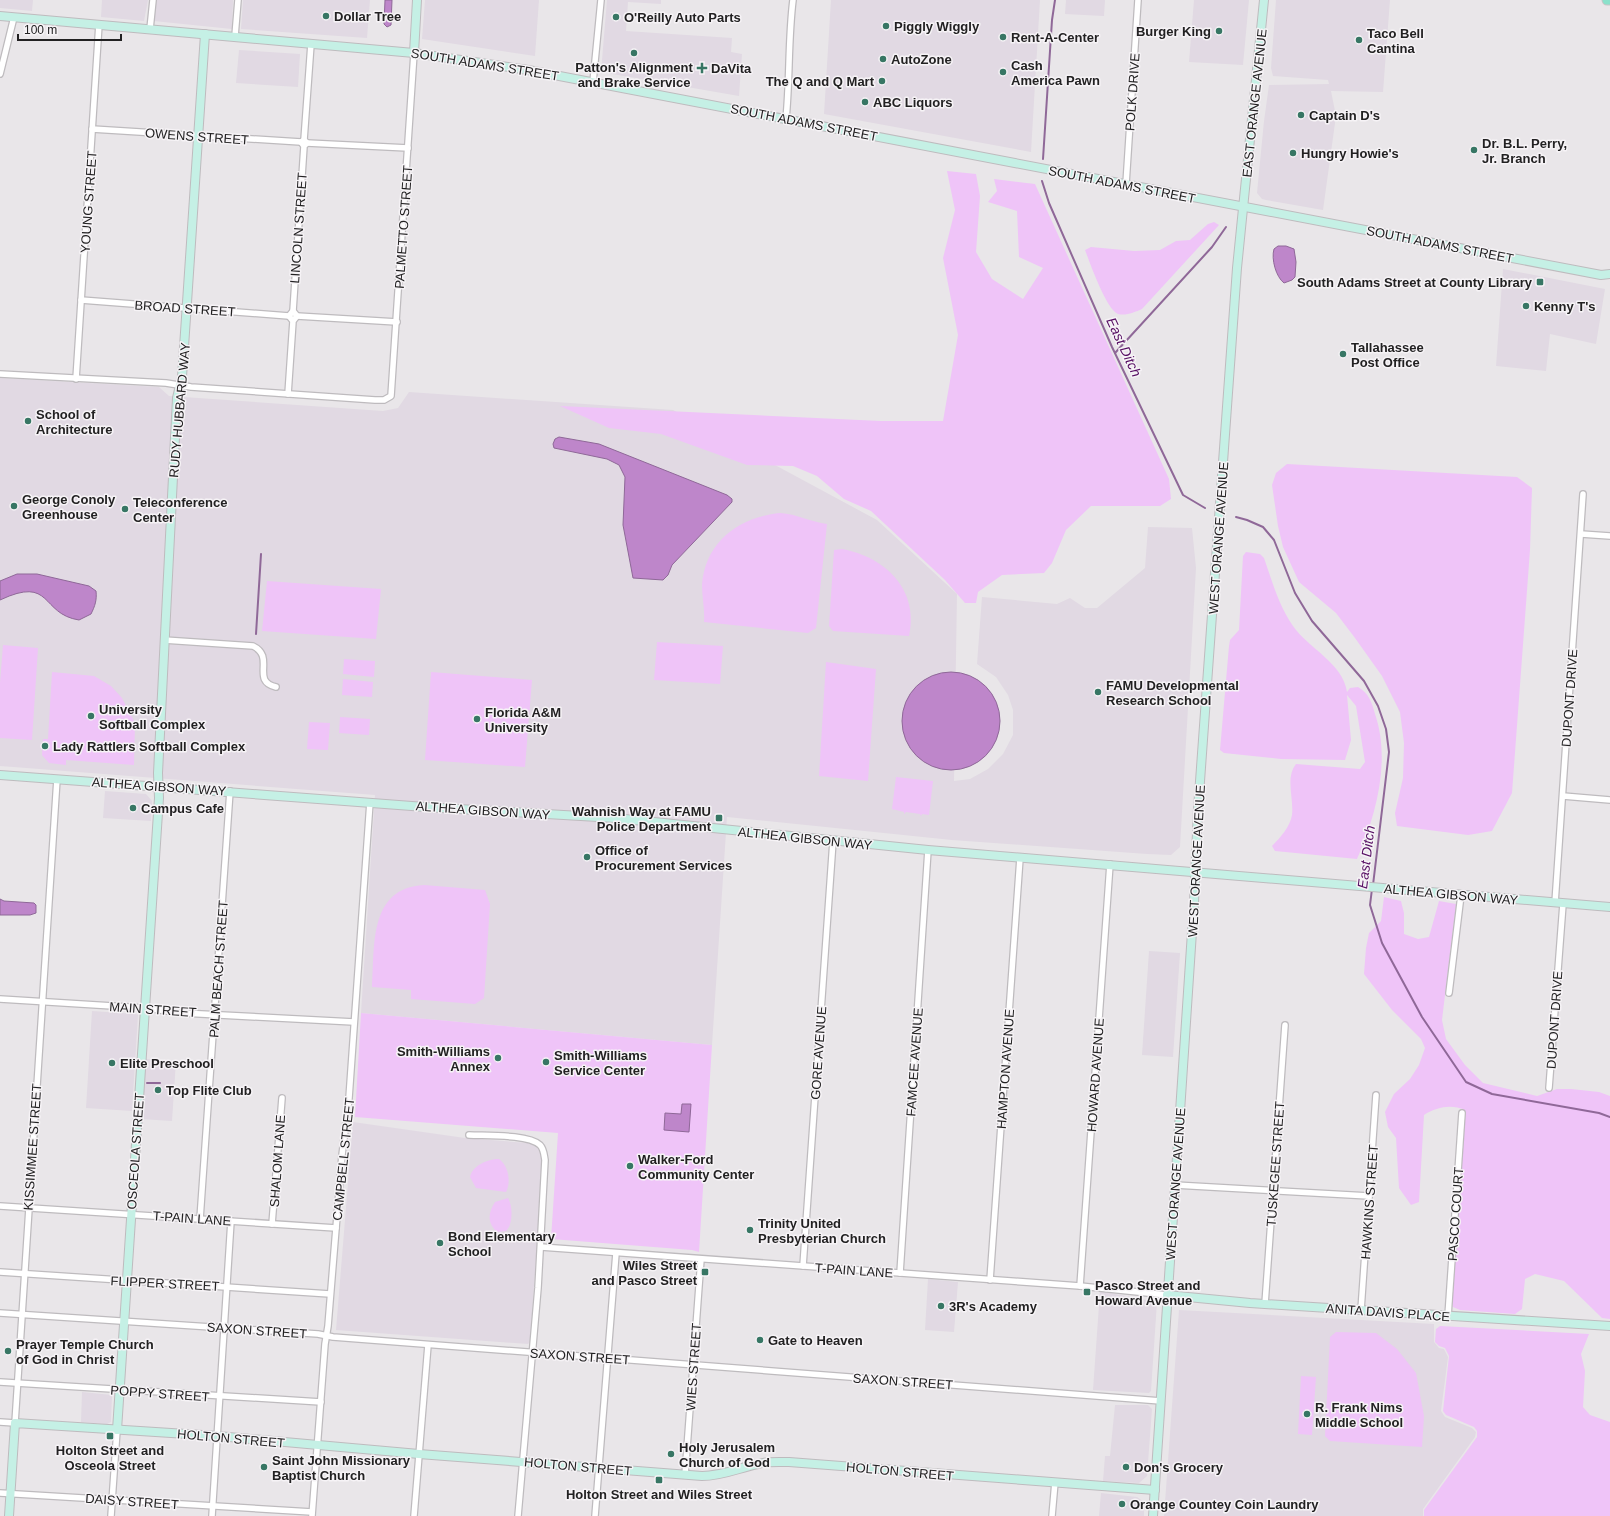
<svg xmlns="http://www.w3.org/2000/svg" width="1610" height="1516" font-family="Arial,sans-serif">
<style>
.built{fill:#e1d9e3}
.green{fill:#efc4f8}
.water{fill:#be86ca;stroke:#8f6898}
.lines{fill:none;stroke-linecap:round;stroke-linejoin:round}
.stream{stroke:#8f6898;stroke-width:2}
.street-casing{stroke:#bebbbe;stroke-width:8}
.secondary-casing{stroke:#bebbbe;stroke-width:10}
.primary-casing{stroke:#c6c5c6;stroke-width:11}
.street{stroke:#fff;stroke-width:5.5}
.secondary{stroke:#c5f0e5;stroke-width:8}
.primary{stroke:#8be1cb;stroke-width:9}
.poi-dot{fill:#377664;stroke:#f6f3f6;stroke-width:1.5}
.labels{text-anchor:middle;stroke-width:3;stroke-linejoin:round;paint-order:stroke}
.poi-label{font-size:13px;font-weight:bold;fill:#222122;stroke:#f6f3f6;text-anchor:start}
.street-label{font-size:13px;fill:#222122;stroke:#f6f3f6}
.water-label{font-size:14px;font-style:italic;fill:#550d62;stroke:#f6f3f6}
</style>
<rect width="100%" height="100%" fill="#e9e6e9"/>
<!-- built -->
<g class="built">
<path d="M0,0H33L32,11L0,8Z"/>
<path d="M102,0H148L144,21L101,17Z"/>
<path d="M156,0H233L232,29L154,21Z"/>
<path d="M243,0H370L367,38L241,29Z"/>
<path d="M425,0H539L535,56L422,39Z"/>
<path d="M607,0H661V4L628,2L626,31L732,38L731,52L742,54L739,96L601,72Z"/>
<path d="M831,0H1040L1031,152L824,114Z"/>
<path d="M1066,0H1105L1104,16L1065,14Z"/>
<path d="M1194,0H1249L1243,65L1189,62Z"/>
<path d="M1276,0H1390L1383,92L1331,91L1336,116L1323,210L1266,200L1262,199L1257,193L1264,121L1269,85L1329,84L1328,80L1273,76L1271,68Z"/>
<path d="M239,50L300,54L298,87L236,83Z"/>
<path d="M1503,269L1605,289L1596,344L1550,334L1546,371L1496,366Z"/>
<path d="M0,378L159,387L169,396L383,411L398,408L409,392L673,410L877,520L957,594L954,781L970,779L988,769L1003,754L1013,735V710L1008,695L996,677L977,664L982,597L1057,604L1070,598L1085,608H1097L1145,568L1148,527L1192,528L1196,568L1180,847L1171,855L1147,854L952,840L727,817L712,1045L361,1013L375,795L0,766Z"/>
<path d="M105,791L146,794L152,801L151,821L103,818Z"/>
<path d="M1149,951L1180,953L1173,1057L1142,1055Z"/>
<path d="M92,1011L136,1014L138,1015L132,1111L86,1108Z"/>
<path d="M145,1059L176,1061L172,1121L141,1119Z"/>
<path d="M353,1122L465,1138L528,1143L534,1145L541,1151L542,1172L530,1342L528,1344L336,1330Z"/>
<path d="M928,1279L958,1282L954,1332L925,1330Z"/>
<path d="M1100,1291L1157,1302L1151,1391L1149,1393L1093,1390Z"/>
<path d="M1179,1310L1434,1324V1342L1439,1348L1444,1349L1448,1357L1441,1411L1445,1417L1472,1428L1476,1432L1475,1437L1423,1509V1516H1164Z"/>
<path d="M82,1392L112,1395L111,1422L107,1424L81,1422Z"/>
<path d="M1115,1405H1148L1152,1409L1147,1476L1139,1483L1103,1481L1105,1456H1110Z"/>
<path d="M1101,1493L1137,1497L1144,1502V1516H1099Z"/>
</g>
<!-- green -->
<g class="green">
<path d="M947,171L976,174L980,196L976,252L992,279L1023,299L1043,268L1019,257L1017,211L988,202L997,191L994,179L1035,184L1169,479L1171,499L1160,506H1091L1066,530L1052,563L1044,573L1002,575L978,592L976,603H965L945,580L871,511L844,499L817,476L793,466L747,465L661,434L609,428L560,406L881,421H943L958,335L943,258L955,210Z"/>
<path d="M1214,222L1219,225L1142,309C1135,312 1126,316 1118,314C1106,309 1090,263 1085,250L1091,247L1134,251L1160,250L1176,241L1190,240L1208,224Z"/>
<path d="M1287,464L1517,477L1532,488L1530,550L1512,793L1492,831L1468,835L1397,826L1395,813L1403,778L1404,743L1400,712L1382,676L1355,638L1336,613L1299,582L1283,547L1278,526L1272,485L1276,473Z"/>
<path d="M780,513C797,514 811,522 827,524L816,628L808,633L704,622C705,609 702,598 702,585C705,542 739,517 780,513Z"/>
<path d="M842,549C885,557 919,589 909,636L833,631L829,626L834,550Z"/>
<path d="M1246,552L1260,554L1264,558C1272,581 1279,606 1293,626C1308,648 1343,663 1347,692L1350,688L1358,687C1369,693 1372,703 1375,714C1391,760 1376,816 1357,859L1275,851L1272,846C1280,838 1290,827 1292,815C1294,798 1285,778 1296,764L1360,769L1365,762L1356,706L1347,695L1351,740L1345,760L1281,759L1224,753L1220,750L1229,646L1230,640L1239,630L1243,556Z"/>
<path d="M267,581L381,589L376,639L262,631Z"/>
<path d="M657,642L723,646L720,684L654,680Z"/>
<path d="M3,645L38,648L32,740L0,738V683Z"/>
<path d="M344,659L375,661L374,677L343,674Z"/>
<path d="M826,662L876,669L868,781L819,776Z"/>
<path d="M52,672L94,676L111,686L122,698L135,723L134,765L66,760V765L49,763L42,755L43,739H48Z"/>
<path d="M431,672L532,680L525,767L425,760Z"/>
<path d="M343,679L373,682L372,697L342,695Z"/>
<path d="M340,717L370,719L369,735L339,733Z"/>
<path d="M309,722L330,723L328,750L307,749Z"/>
<path d="M896,777L933,781L929,815L922,814L921,816L920,814L906,812L904,814V812L892,809Z"/>
<path d="M424,885L485,890L490,904L484,998L475,1004L411,999V990L372,987C375,947 368,888 424,885Z"/>
<path d="M1384,897L1401,901L1404,913V934L1418,939L1429,937L1439,901L1456,904L1442,1020L1446,1039L1465,1065L1483,1083L1537,1096L1557,1089H1571L1599,1092L1610,1096V1319L1602,1318L1564,1281L1535,1274L1525,1279L1522,1309L1515,1314L1460,1310L1453,1307L1452,1303L1465,1110C1451,1104 1437,1107 1424,1115L1419,1202L1411,1205L1399,1188L1396,1138L1388,1127L1385,1112L1394,1094L1410,1079L1419,1065L1425,1048L1421,1039L1392,1010L1364,974L1366,948L1369,933L1381,921Z"/>
<path d="M361,1013L712,1045L699,1252L692,1250L551,1239L558,1133L355,1117Z"/>
<path d="M499,1159C509,1166 511,1183 506,1192L476,1188L470,1177C472,1166 487,1159 499,1159Z"/>
<path d="M508,1198C513,1206 513,1225 506,1231L497,1232C487,1223 488,1213 495,1202Z"/>
<path d="M1440,1326L1589,1334L1581,1354L1585,1371L1583,1407L1590,1415L1610,1422V1516H1424V1510L1477,1437V1431L1474,1427L1446,1415L1443,1411L1449,1356L1445,1348L1439,1346L1435,1342L1436,1329Z"/>
<path d="M1336,1332L1376,1333L1397,1349L1416,1373L1424,1416L1422,1447L1330,1441L1325,1436L1330,1337Z"/>
<path d="M1301,1376L1316,1377L1312,1435L1298,1434Z"/>
</g>
<!-- water -->
<g class="water">
<path d="M385,0H392L391,25L387,27L384,24Z"/>
<path d="M1278,246H1286L1294,249L1296,262L1295,277L1292,280L1284,283C1276,277 1271,259 1274,249Z"/>
<path d="M559,437L599,444L727,495L732,499V502L672,565L668,575L663,580L633,578L623,525L625,477L619,465L607,459L554,448L553,444L555,439Z"/>
<path d="M17,574H37L89,586L96,591C97,600 95,606 91,614L79,620C40,614 53,575 0,600V581Z"/>
<circle cx="951" cy="721" r="49"/>
<path d="M0,899L4,901L34,903L36,905V913L30,915H0Z"/>
<path d="M682,1104H691L689,1132L664,1130L665,1113L681,1114Z"/>
</g>
<g class="lines">
<!-- stream -->
<g class="stream">
<path d="M1043,159L1052,20L1055,0"/>
<path d="M1042,181L1049,203L1112,347L1183,495L1205,508"/>
<path d="M1115,353L1212,247L1226,227"/>
<path d="M1236,517L1247,520L1263,527L1274,540L1295,593L1312,621L1364,681L1378,706L1386,729L1389,752L1373,885"/>
<path d="M256,634L261,554"/>
<path d="M1372,889L1370,905L1382,943L1422,1017L1466,1082L1492,1094L1599,1113L1610,1117"/>
<path d="M147,1083H160"/>
</g>
<!-- street casing -->
<g class="street-casing">
<g id="street">
<path d="M150,29L153,0"/>
<path d="M235,36L238,0"/>
<path d="M0,74L14,17"/>
<path d="M593,82L601,0"/>
<path d="M786,119C790,79 788,40 793,0"/>
<path d="M92,129L301,142"/>
<path d="M304,140L311,44"/>
<path d="M307,143L408,148"/>
<path d="M1126,184L1138,0"/>
<path d="M81,300L289,316"/>
<path d="M293,311L304,146L301,142L304,140L307,143L304,146"/>
<path d="M297,316L397,322"/>
<path d="M0,374L166,383L191,387L375,400H384L391,396L414,53"/>
<path d="M76,379L99,24"/>
<path d="M288,394L293,321L289,316L293,311L297,316L293,321"/>
<path d="M1581,534L1610,536"/>
<path d="M164,640L253,646C276,657 250,681 276,687"/>
<path d="M1563,796L1610,800"/>
<path d="M1555,903L1583,494"/>
<path d="M1449,993L1461,895"/>
<path d="M0,999L145,1008L182,1013L354,1022"/>
<path d="M1549,1088L1563,904"/>
<path d="M469,1135C486,1136 528,1134 540,1145C544,1149 544,1155 545,1160L538,1288L518,1516"/>
<path d="M1175,1185L1369,1196"/>
<path d="M0,1206L336,1228"/>
<path d="M200,1219L230,791"/>
<path d="M272,1224L282,1098"/>
<path d="M541,1247L1080,1286L1167,1295"/>
<path d="M803,1266L833,841"/>
<path d="M0,1272L330,1294"/>
<path d="M900,1273L928,850"/>
<path d="M990,1280L1020,858"/>
<path d="M1080,1286L1110,864"/>
<path d="M1265,1304L1285,1025"/>
<path d="M1361,1310L1376,1095"/>
<path d="M0,1313L318,1334L333,1337L1161,1401"/>
<path d="M1448,1316L1462,1113"/>
<path d="M0,1382L321,1402"/>
<path d="M0,1422L15,1423L57,779"/>
<path d="M685,1475L701,1259"/>
<path d="M0,1493L312,1512"/>
<path d="M111,1516L117,1430"/>
<path d="M212,1516L231,1221"/>
<path d="M312,1516L325,1344L328,1326L342,1155L349,1098L370,802"/>
<path d="M414,1516L428,1345"/>
<path d="M595,1516L616,1253"/>
<path d="M1052,1516L1055,1482"/>
</g>
</g>
<!-- secondary casing -->
<g class="secondary-casing">
<g id="secondary">
<path d="M0,16L414,53L528,70L1601,275L1610,274"/>
<path d="M414,53L417,0"/>
<path d="M0,775L425,807L615,818L928,850L1610,907"/>
<path d="M1167,1295L1250,1303L1610,1326"/>
<path d="M117,1430L159,798L158,773L177,398L182,377L205,34"/>
<path d="M9,1516L15,1423L218,1436L419,1454L702,1476C723,1476 738,1468 758,1464C768,1461 778,1462 789,1462L1155,1490"/>
<path d="M1153,1516L1194,902L1198,809L1237,268L1264,0"/>
</g>
</g>
<!-- primary casing -->
<g class="primary-casing">
<path id="primary" d="M1607,0H1610"/>
</g>
<!-- street -->
<use href="#street" class="street"/>
<!-- secondary -->
<use href="#secondary" class="secondary"/>
<!-- primary -->
<use href="#primary" class="primary"/>
</g>
<!-- markers -->
<g class="poi-dot">
<circle cx="326" cy="16" r="4"/>
<circle cx="616" cy="17" r="4"/>
<circle cx="886" cy="26" r="4"/>
<circle cx="1219" cy="31" r="4"/>
<circle cx="1003" cy="37" r="4"/>
<circle cx="1359" cy="40" r="4"/>
<circle cx="634" cy="53" r="4"/>
<circle cx="883" cy="59" r="4"/>
<path d="M700 62h4v4h4v4h-4v4h-4v-4h-4v-4h4z"/>
<circle cx="1003" cy="72" r="4"/>
<circle cx="882" cy="81" r="4"/>
<circle cx="865" cy="102" r="4"/>
<circle cx="1301" cy="115" r="4"/>
<circle cx="1474" cy="150" r="4"/>
<circle cx="1293" cy="153" r="4"/>
<rect x="1536" y="278" width="8" height="8" rx="2"/>
<circle cx="1526" cy="306" r="4"/>
<circle cx="1343" cy="354" r="4"/>
<circle cx="28" cy="421" r="4"/>
<circle cx="14" cy="506" r="4"/>
<circle cx="125" cy="509" r="4"/>
<circle cx="1098" cy="692" r="4"/>
<circle cx="91" cy="716" r="4"/>
<circle cx="477" cy="719" r="4"/>
<circle cx="45" cy="746" r="4"/>
<circle cx="133" cy="808" r="4"/>
<rect x="715" y="814" width="8" height="8" rx="2"/>
<circle cx="587" cy="857" r="4"/>
<circle cx="498" cy="1058" r="4"/>
<circle cx="546" cy="1062" r="4"/>
<circle cx="112" cy="1063" r="4"/>
<circle cx="158" cy="1090" r="4"/>
<circle cx="630" cy="1166" r="4"/>
<circle cx="750" cy="1230" r="4"/>
<circle cx="440" cy="1243" r="4"/>
<rect x="701" y="1268" width="8" height="8" rx="2"/>
<rect x="1083" y="1288" width="8" height="8" rx="2"/>
<circle cx="941" cy="1306" r="4"/>
<circle cx="760" cy="1340" r="4"/>
<circle cx="8" cy="1351" r="4"/>
<circle cx="1307" cy="1414" r="4"/>
<rect x="106" y="1432" width="8" height="8" rx="2"/>
<circle cx="671" cy="1454" r="4"/>
<circle cx="264" cy="1467" r="4"/>
<circle cx="1126" cy="1467" r="4"/>
<rect x="655" y="1476" width="8" height="8" rx="2"/>
<circle cx="1122" cy="1504" r="4"/>
</g>
<g class="labels">
<!-- poi labels -->
<g class="poi-label">
<text x="334" y="21">Dollar Tree</text>
<text x="624" y="22">O'Reilly Auto Parts</text>
<text x="894" y="31">Piggly Wiggly</text>
<text x="1211" y="36" text-anchor="end">Burger King</text>
<text x="1367" y="38">Taco Bell<tspan x="1367" dy="15">Cantina</tspan></text>
<text x="1011" y="42">Rent-A-Center</text>
<text x="891" y="64">AutoZone</text>
<text x="1011" y="70">Cash<tspan x="1011" dy="15">America Pawn</tspan></text>
<text x="634" y="72" text-anchor="middle">Patton's Alignment<tspan x="634" dy="15">and Brake Service</tspan></text>
<text x="711" y="73">DaVita</text>
<text x="874" y="86" text-anchor="end">The Q and Q Mart</text>
<text x="873" y="107">ABC Liquors</text>
<text x="1309" y="120">Captain D's</text>
<text x="1482" y="148">Dr. B.L. Perry,<tspan x="1482" dy="15">Jr. Branch</tspan></text>
<text x="1301" y="158">Hungry Howie's</text>
<text x="1532" y="287" text-anchor="end">South Adams Street at County Library</text>
<text x="1534" y="311">Kenny T's</text>
<text x="1351" y="352">Tallahassee<tspan x="1351" dy="15">Post Office</tspan></text>
<text x="36" y="419">School of<tspan x="36" dy="15">Architecture</tspan></text>
<text x="22" y="504">George Conoly<tspan x="22" dy="15">Greenhouse</tspan></text>
<text x="133" y="507">Teleconference<tspan x="133" dy="15">Center</tspan></text>
<text x="1106" y="690">FAMU Developmental<tspan x="1106" dy="15">Research School</tspan></text>
<text x="99" y="714">University<tspan x="99" dy="15">Softball Complex</tspan></text>
<text x="485" y="717">Florida A&amp;M<tspan x="485" dy="15">University</tspan></text>
<text x="53" y="751">Lady Rattlers Softball Complex</text>
<text x="141" y="813">Campus Cafe</text>
<text x="711" y="816" text-anchor="end">Wahnish Way at FAMU<tspan x="711" dy="15">Police Department</tspan></text>
<text x="595" y="855">Office of<tspan x="595" dy="15">Procurement Services</tspan></text>
<text x="490" y="1056" text-anchor="end">Smith-Williams<tspan x="490" dy="15">Annex</tspan></text>
<text x="554" y="1060">Smith-Williams<tspan x="554" dy="15">Service Center</tspan></text>
<text x="120" y="1068">Elite Preschool</text>
<text x="166" y="1095">Top Flite Club</text>
<text x="638" y="1164">Walker-Ford<tspan x="638" dy="15">Community Center</tspan></text>
<text x="758" y="1228">Trinity United<tspan x="758" dy="15">Presbyterian Church</tspan></text>
<text x="448" y="1241">Bond Elementary<tspan x="448" dy="15">School</tspan></text>
<text x="697" y="1270" text-anchor="end">Wiles Street<tspan x="697" dy="15">and Pasco Street</tspan></text>
<text x="1095" y="1290">Pasco Street and<tspan x="1095" dy="15">Howard Avenue</tspan></text>
<text x="949" y="1311">3R's Academy</text>
<text x="768" y="1345">Gate to Heaven</text>
<text x="16" y="1349">Prayer Temple Church<tspan x="16" dy="15">of God in Christ</tspan></text>
<text x="1315" y="1412">R. Frank Nims<tspan x="1315" dy="15">Middle School</tspan></text>
<text x="679" y="1452">Holy Jerusalem<tspan x="679" dy="15">Church of God</tspan></text>
<text x="110" y="1455" text-anchor="middle">Holton Street and<tspan x="110" dy="15">Osceola Street</tspan></text>
<text x="272" y="1465">Saint John Missionary<tspan x="272" dy="15">Baptist Church</tspan></text>
<text x="1134" y="1472">Don's Grocery</text>
<text x="659" y="1499" text-anchor="middle">Holton Street and Wiles Street</text>
<text x="1130" y="1509">Orange Countey Coin Laundry</text>
</g>
<!-- street labels -->
<g class="street-label">
<text transform="translate(485 64) rotate(9)" y="5">SOUTH ADAMS STREET</text>
<text transform="translate(1132 92) rotate(-86)" y="5">POLK DRIVE</text>
<text transform="translate(1254 103) rotate(-84)" y="5">EAST ORANGE AVENUE</text>
<text transform="translate(804 122) rotate(11)" y="5">SOUTH ADAMS STREET</text>
<text transform="translate(197 136) rotate(4)" y="5">OWENS STREET</text>
<text transform="translate(1122 184) rotate(11)" y="5">SOUTH ADAMS STREET</text>
<text transform="translate(88 202) rotate(-86)" y="5">YOUNG STREET</text>
<text transform="translate(403 227) rotate(-86)" y="5">PALMETTO STREET</text>
<text transform="translate(298 228) rotate(-86)" y="5">LINCOLN STREET</text>
<text transform="translate(1440 244) rotate(11)" y="5">SOUTH ADAMS STREET</text>
<text transform="translate(185 308) rotate(4)" y="5">BROAD STREET</text>
<text transform="translate(179 410) rotate(-85)" y="5">RUDY HUBBARD WAY</text>
<text transform="translate(1218 538) rotate(-86)" y="5">WEST ORANGE AVENUE</text>
<text transform="translate(1569 698) rotate(-86)" y="5">DUPONT DRIVE</text>
<text transform="translate(159 786) rotate(4)" y="5">ALTHEA GIBSON WAY</text>
<text transform="translate(483 810) rotate(4)" y="5">ALTHEA GIBSON WAY</text>
<text transform="translate(805 838) rotate(6)" y="5">ALTHEA GIBSON WAY</text>
<text transform="translate(1196 861) rotate(-87)" y="5">WEST ORANGE AVENUE</text>
<text transform="translate(1451 894) rotate(5)" y="5">ALTHEA GIBSON WAY</text>
<text transform="translate(218 969) rotate(-86)" y="5">PALM BEACH STREET</text>
<text transform="translate(153 1009) rotate(4)" y="5">MAIN STREET</text>
<text transform="translate(1554 1020) rotate(-86)" y="5">DUPONT DRIVE</text>
<text transform="translate(818 1053) rotate(-86)" y="5">GORE AVENUE</text>
<text transform="translate(914 1062) rotate(-86)" y="5">FAMCEE AVENUE</text>
<text transform="translate(1005 1069) rotate(-86)" y="5">HAMPTON AVENUE</text>
<text transform="translate(1095 1075) rotate(-86)" y="5">HOWARD AVENUE</text>
<text transform="translate(32 1147) rotate(-86)" y="5">KISSIMMEE STREET</text>
<text transform="translate(135 1151) rotate(-86)" y="5">OSCEOLA STREET</text>
<text transform="translate(343 1159) rotate(-84)" y="5">CAMPBELL STREET</text>
<text transform="translate(277 1161) rotate(-86)" y="5">SHALOM LANE</text>
<text transform="translate(1275 1164) rotate(-86)" y="5">TUSKEGEE STREET</text>
<text transform="translate(1175 1184) rotate(-86)" y="5">WEST ORANGE AVENUE</text>
<text transform="translate(1369 1202) rotate(-86)" y="5">HAWKINS STREET</text>
<text transform="translate(1455 1214) rotate(-86)" y="5">PASCO COURT</text>
<text transform="translate(192 1218) rotate(4)" y="5">T-PAIN LANE</text>
<text transform="translate(854 1270) rotate(4)" y="5">T-PAIN LANE</text>
<text transform="translate(165 1283) rotate(3)" y="5">FLIPPER STREET</text>
<text transform="translate(1388 1312) rotate(4)" y="5">ANITA DAVIS PLACE</text>
<text transform="translate(257 1330) rotate(4)" y="5">SAXON STREET</text>
<text transform="translate(580 1356) rotate(4)" y="5">SAXON STREET</text>
<text transform="translate(693 1367) rotate(-86)" y="5">WIES STREET</text>
<text transform="translate(903 1381) rotate(4)" y="5">SAXON STREET</text>
<text transform="translate(160 1393) rotate(4)" y="5">POPPY STREET</text>
<text transform="translate(231 1438) rotate(5)" y="5">HOLTON STREET</text>
<text transform="translate(578 1466) rotate(5)" y="5">HOLTON STREET</text>
<text transform="translate(900 1471) rotate(5)" y="5">HOLTON STREET</text>
<text transform="translate(132 1501) rotate(4)" y="5">DAISY STREET</text>
</g>
<!-- water labels -->
<g class="water-label">
<text transform="translate(1124 347) rotate(65)" y="5">East Ditch</text>
<text transform="translate(1366 857) rotate(-83)" y="5">East Ditch</text>
</g>
</g>
<!-- scale -->
<path d="M18 34v6h103v-6" fill="none" stroke="#222122" stroke-width="2"/>
<text x="24" y="34" font-size="12" fill="#222122" stroke="#f6f3f6" stroke-width="3" paint-order="stroke">100 m</text>
</svg>
